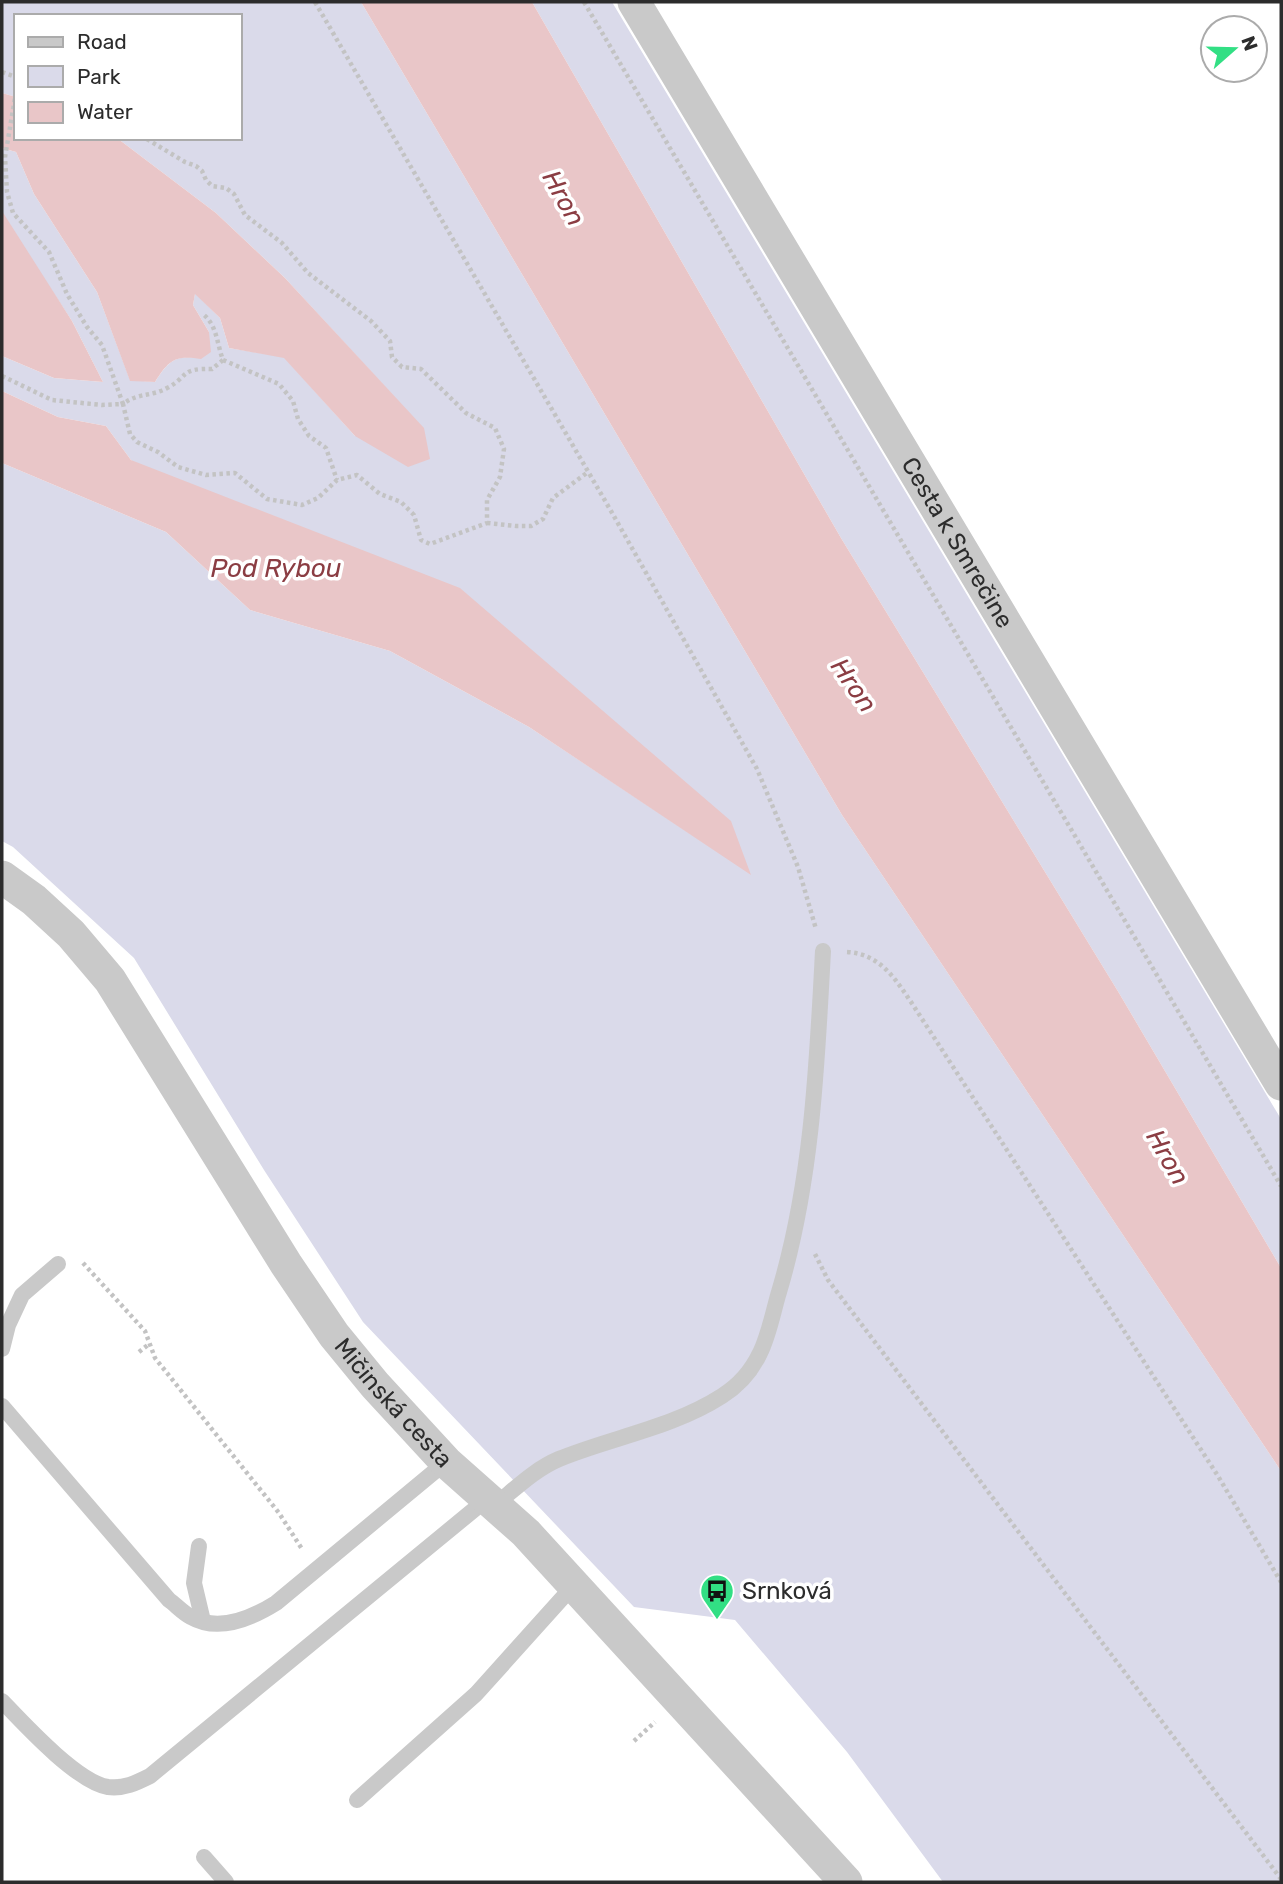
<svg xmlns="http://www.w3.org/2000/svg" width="1283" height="1884" font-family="Rubik,sans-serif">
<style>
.green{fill:#dadaea}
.water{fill:#e9c6c8}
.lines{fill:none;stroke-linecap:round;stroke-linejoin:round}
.path{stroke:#c3c3c3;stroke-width:4.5;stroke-dasharray:3.5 3.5;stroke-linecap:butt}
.service{stroke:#c9c9c9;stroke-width:16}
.minor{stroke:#c9c9c9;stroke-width:33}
.labels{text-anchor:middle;stroke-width:7;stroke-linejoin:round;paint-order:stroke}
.street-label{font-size:24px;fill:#2c2c2c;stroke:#fff}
.poi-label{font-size:24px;fill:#2c2c2c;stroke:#fff;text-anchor:start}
.water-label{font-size:26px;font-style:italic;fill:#8b3d43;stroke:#fff}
</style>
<rect width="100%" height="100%" fill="#fff"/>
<!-- green -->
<g class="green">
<path d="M2,2H361L842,815L1281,1471V1882H943L847,1752L735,1620L634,1607L363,1322L264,1170L134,958L13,847L2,841V463L166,532L250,610L390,651L529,727L751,874L131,460L106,426L58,417L2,391V356L54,378L103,382L72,321L3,216L2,148L16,152L34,194L97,292L130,380L155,382C169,360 175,355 201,358L209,332L193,305L195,293L220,318L229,348L284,357L355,436L423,428L285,278L216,213L117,138H240V16H16V97L2,93Z"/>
<path d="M532,2H612L1281,1119V1268L1119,993L841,538Z"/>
</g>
<!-- water -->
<g class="water">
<path d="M361,2H532L841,538L1119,993L1281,1268V1471L842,815Z"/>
<path d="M2,93L16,97V138H117L216,213L285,278L424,428L430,459L408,467L355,436L284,358L229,348L220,318L195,294L193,305L209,332L211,352L201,359C175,355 169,360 155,382L130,381L97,292L34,194L16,152L2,148Z"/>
<path d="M2,211L72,321L103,382L54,378L2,356Z"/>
<path d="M2,391L58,417L106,426L131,460L460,588L731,821L751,875L529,727L390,651L250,610L166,532L2,463Z"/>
</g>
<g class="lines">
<!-- path -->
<g class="path">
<path d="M315,2L611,511L757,769L798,867L816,929"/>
<path d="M584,2L1281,1186"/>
<path d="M2,72L16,77"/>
<path d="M16,92L5,157L7,192L13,213L49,252L67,294L87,327L102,345L123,404C139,392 151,397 167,388C189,377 179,368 212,369L223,360C217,344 217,326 204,315"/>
<path d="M223,360L279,384L293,401L298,419L309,436L326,448L337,480"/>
<path d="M2,376L52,400L102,405L123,404L130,434L137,442L158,452L178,467L206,475L235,473L267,499L302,505L318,498L337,480L357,475L380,494L401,502L414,515L421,540L430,544L487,523V500L500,477L504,449L495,428L466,413L421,369L402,367L392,357L390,341L371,321L308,273L282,243L245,215L234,194L226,188L212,186L206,180L202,171L196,166L185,162L145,138"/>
<path d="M487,523L516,526H531L543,519L553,498L588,472"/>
<path d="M847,952C881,954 896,980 913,1005L1218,1476L1281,1582"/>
<path d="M815,1254L828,1280L1281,1879"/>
<path d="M83,1263L145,1331L155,1358L279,1513L302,1549"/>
<path d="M139,1352L149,1344"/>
<path d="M634,1741L655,1722"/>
</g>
<!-- service -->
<g class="service">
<path d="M2,1349L8,1325L22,1295L58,1264"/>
<path d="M2,1406L169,1600C176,1605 183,1613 191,1617C219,1633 252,1618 276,1603L446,1462"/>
<path d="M495,1505C515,1489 535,1469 559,1459C613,1437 672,1428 722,1396C738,1386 752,1370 760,1353C769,1335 773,1312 779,1292C812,1182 817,1065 823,951"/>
<path d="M199,1546L194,1583L203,1621"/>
<path d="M2,1701C24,1724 77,1782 108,1787C124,1789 136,1783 150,1776L487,1499"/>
<path d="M357,1800L476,1694L574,1585"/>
<path d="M204,1857L226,1882"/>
</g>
<!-- minor -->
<g class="minor">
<path id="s1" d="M634,2L1281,1084"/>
<path id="s2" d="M2,877L34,900L71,934L110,980L286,1264L334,1335L375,1385L446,1462L526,1533L846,1882"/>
</g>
</g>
<!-- icons -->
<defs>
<g id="bus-pin" transform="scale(1.75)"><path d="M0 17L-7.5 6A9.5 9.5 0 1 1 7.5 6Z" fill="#32df84" stroke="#fff"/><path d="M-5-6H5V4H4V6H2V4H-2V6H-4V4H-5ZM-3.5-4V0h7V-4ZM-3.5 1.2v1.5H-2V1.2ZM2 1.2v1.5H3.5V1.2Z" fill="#111"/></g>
</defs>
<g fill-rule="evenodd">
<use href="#bus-pin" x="717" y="1591"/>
</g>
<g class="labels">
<!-- street labels -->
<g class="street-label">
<text dy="8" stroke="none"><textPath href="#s1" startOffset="630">Cesta k Smrečine</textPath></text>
<text dy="8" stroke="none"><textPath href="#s2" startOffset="660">Mičinská cesta</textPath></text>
</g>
<!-- poi labels -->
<g class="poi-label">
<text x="742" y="1599">Srnková</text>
</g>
<!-- water labels -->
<g class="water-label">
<text transform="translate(564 198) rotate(61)" y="9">Hron</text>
<text x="276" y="577">Pod Rybou</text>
<text transform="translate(854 685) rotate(55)" y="9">Hron</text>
<text transform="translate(1168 1157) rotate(60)" y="9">Hron</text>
</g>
</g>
<!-- border -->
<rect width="1283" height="1884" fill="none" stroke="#2c2c2c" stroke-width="7"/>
<!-- legend -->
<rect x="14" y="14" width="228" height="126" fill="#ffffff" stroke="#ababab" stroke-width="2"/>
<rect x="28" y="37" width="35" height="10" fill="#c9c9c9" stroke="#ababab" stroke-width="2"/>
<text x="77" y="49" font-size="21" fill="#2c2c2c">Road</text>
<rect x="28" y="66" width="35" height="21" fill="#dadaea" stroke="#ababab" stroke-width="2"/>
<text x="77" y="84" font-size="21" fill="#2c2c2c">Park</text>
<rect x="28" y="102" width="35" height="21" fill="#e9c6c8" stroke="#ababab" stroke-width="2"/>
<text x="77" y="119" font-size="21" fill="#2c2c2c">Water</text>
<!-- north arrow -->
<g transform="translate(1234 49) rotate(70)"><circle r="33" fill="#ffffff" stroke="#ababab" stroke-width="2"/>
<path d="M0-5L12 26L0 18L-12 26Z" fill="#32df84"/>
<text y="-10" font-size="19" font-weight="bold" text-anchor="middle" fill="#2c2c2c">N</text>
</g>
</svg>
